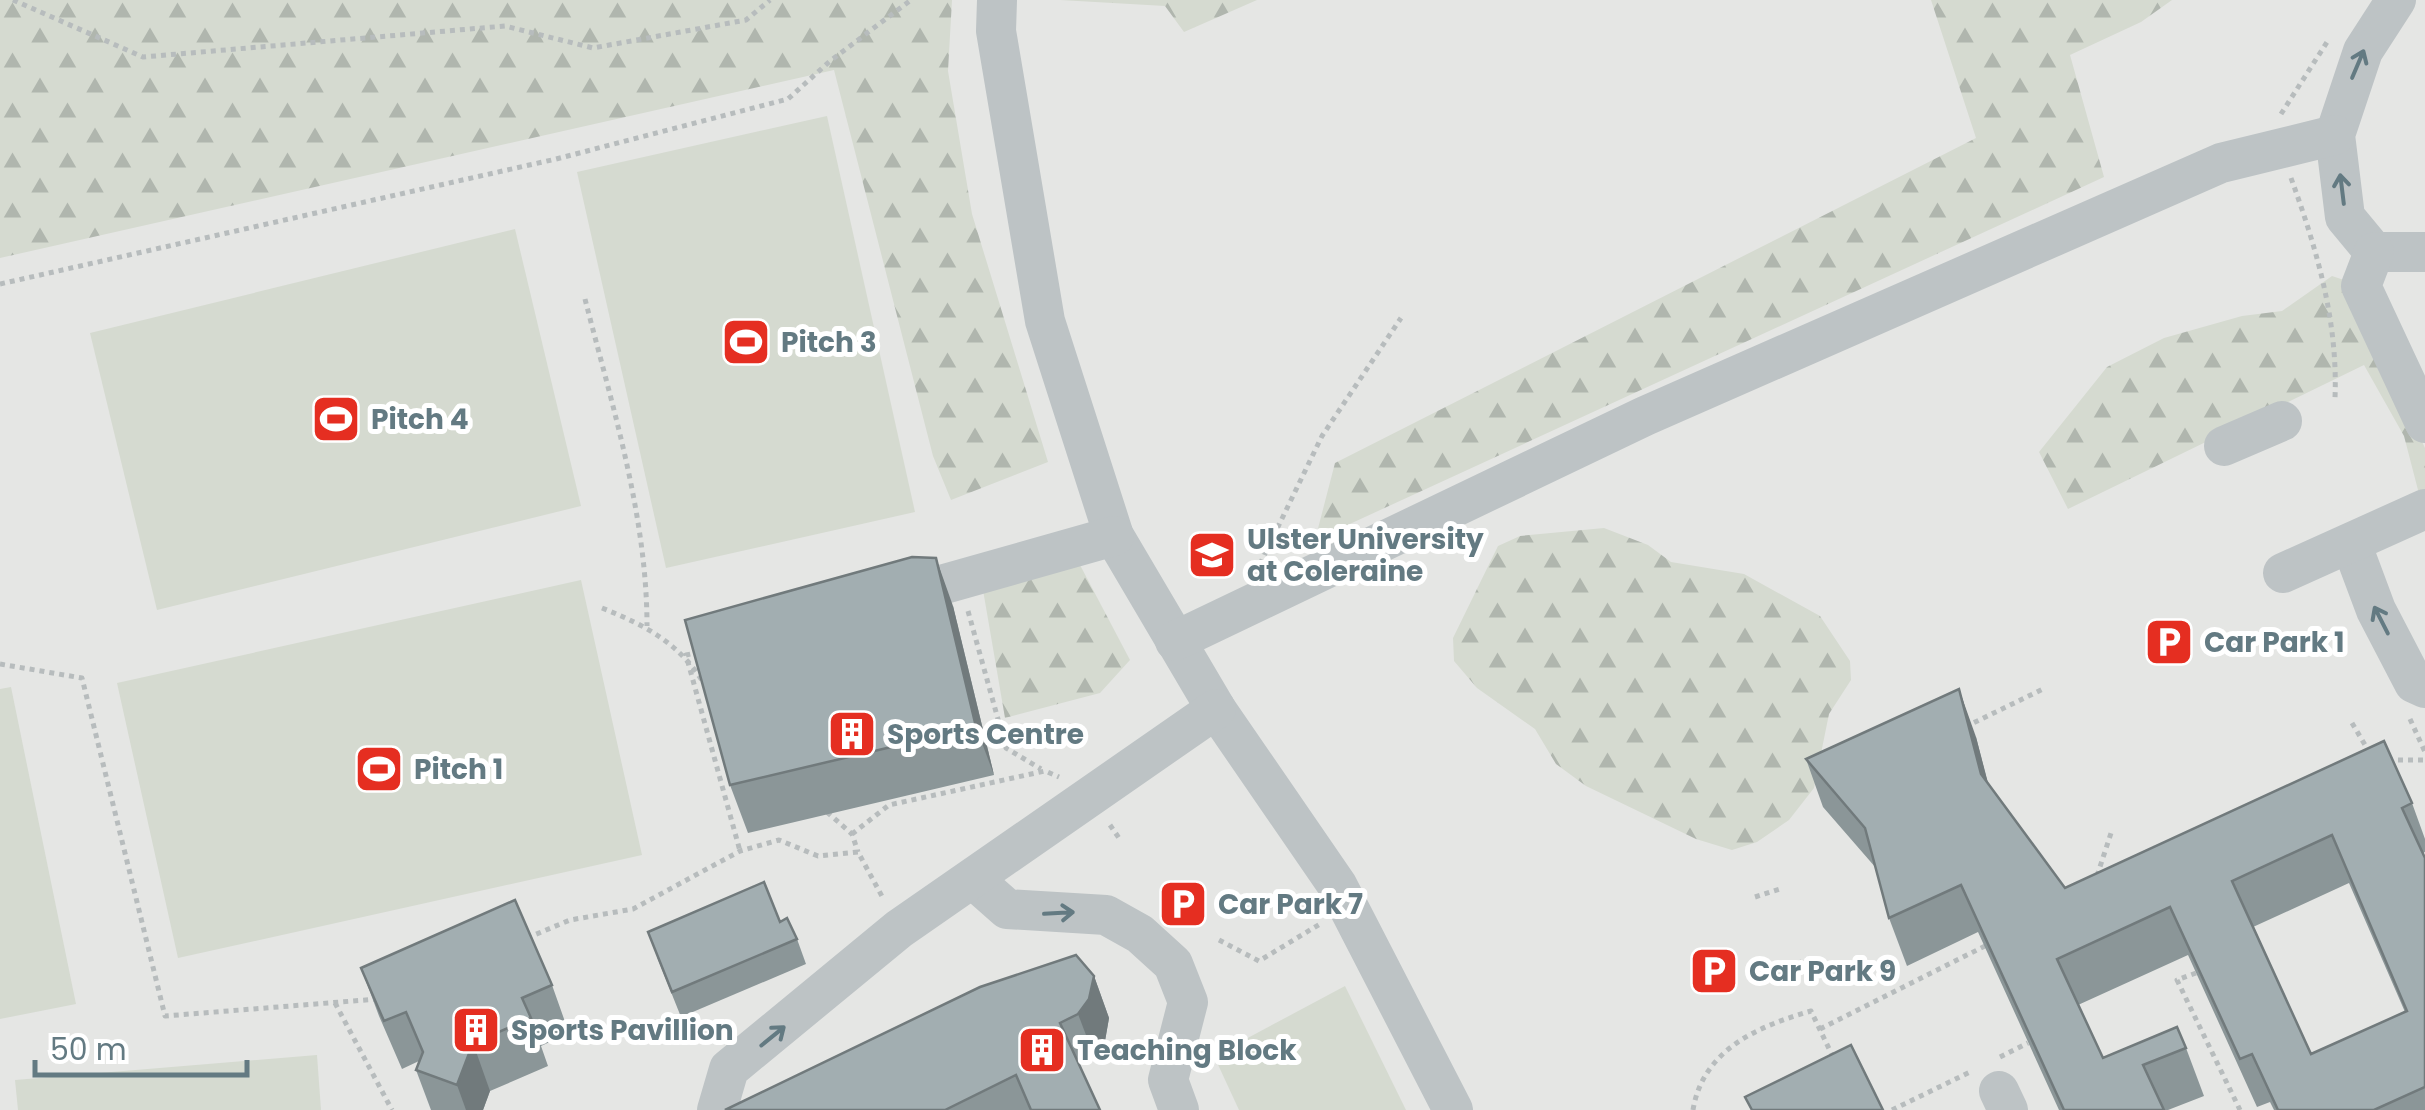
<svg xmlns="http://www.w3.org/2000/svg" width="2425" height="1110" font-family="Poppins,sans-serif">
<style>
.built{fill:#e5e6e4}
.forest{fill:url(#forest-firs)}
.garden{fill:#d5dad0}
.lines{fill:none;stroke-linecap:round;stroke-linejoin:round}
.path{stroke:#b7bcbd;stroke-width:5;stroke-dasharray:5 5;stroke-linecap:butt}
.minor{stroke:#bdc3c5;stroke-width:40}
.wall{fill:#8b9698;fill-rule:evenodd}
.shaded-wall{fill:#717a7c}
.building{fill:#a2aeb1;stroke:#717a7c;stroke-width:2.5;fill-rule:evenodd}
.oneway{stroke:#637a82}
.labels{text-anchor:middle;stroke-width:10;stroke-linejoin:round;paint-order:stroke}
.poi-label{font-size:28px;font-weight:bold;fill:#637a82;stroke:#fff;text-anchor:start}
</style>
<defs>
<pattern id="forest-firs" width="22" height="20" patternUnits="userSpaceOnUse" patternTransform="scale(2.5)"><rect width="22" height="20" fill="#d5dad0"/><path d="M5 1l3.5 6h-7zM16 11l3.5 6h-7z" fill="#b0b6ae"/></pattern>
</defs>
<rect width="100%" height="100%" fill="#f5f4f1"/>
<!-- built -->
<rect class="built" x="0" y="0" width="2425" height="1110"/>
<!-- forest -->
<g class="forest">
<path d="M0,0H952L948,71L972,214L1048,462L951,500L933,456L834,70L0,258Z"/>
<path d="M1060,0H1257L1184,32L1165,6Z"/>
<path d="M1931,0H2172L2141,22L2070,55L2104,177L1315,540L1335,463L1976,138Z"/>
<path d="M2332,276L2347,281L2425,448V517L2404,436L2364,365L2068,509L2039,452L2107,367L2164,338L2242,316L2282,311Z"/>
<path d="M1604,528L1648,545L1671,562L1744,574L1820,616L1850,661L1851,680L1829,714L1814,788L1789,820L1757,842L1732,850L1696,839L1586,786L1556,764L1535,729L1477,688L1454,661L1453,638L1498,546L1520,536Z"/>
<path d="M1080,565L1130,660L1100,693L1005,718L983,590Z"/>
</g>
<!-- garden -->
<g class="garden">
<path d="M827,116L915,512L666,568L577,172Z"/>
<path d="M515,229L581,506L157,610L90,333Z"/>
<path d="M581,580L642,855L178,958L117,683Z"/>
<path d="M11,687L76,1004L0,1019V689Z"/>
<path d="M1345,986L1406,1110H1239L1214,1056Z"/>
<path d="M317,1055L321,1110H18L15,1080Z"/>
</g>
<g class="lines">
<!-- path -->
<g class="path">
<path d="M13,0L143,57L505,26L593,48L746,20L770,0"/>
<path d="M2281,114L2329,39"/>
<path d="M2291,178C2317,250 2338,321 2335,398"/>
<path d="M0,284L556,159L788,99L830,61L911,0"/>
<path d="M585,299C612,405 647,516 647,626"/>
<path d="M1260,564L1322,436L1401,318"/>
<path d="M602,608C647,626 679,643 705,685"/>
<path d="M968,611L1006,748L1041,769"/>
<path d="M700,652L686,655L740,851"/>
<path d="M0,664L82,678L165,1016L378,999"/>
<path d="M2410,719L2425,752"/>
<path d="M2352,723L2371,755"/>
<path d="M1965,727L2043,689"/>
<path d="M2388,760H2425"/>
<path d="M827,812L852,834L858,852"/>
<path d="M1110,825L1119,838"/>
<path d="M852,834L889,805L1045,771L1059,777"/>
<path d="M2097,876L2112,830"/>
<path d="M1755,897L1780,889"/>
<path d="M527,938L570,920L633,909L740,851L779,840L818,856L858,852L884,900"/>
<path d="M1219,940L1259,961L1320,924"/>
<path d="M1788,968L1810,958"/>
<path d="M2196,973L2177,980L2240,1110"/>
<path d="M335,1003L392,1110"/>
<path d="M1820,1029L1987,945"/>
<path d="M2000,1057L2028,1043"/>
<path d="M1693,1110C1703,1049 1759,1026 1811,1011L1833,1057"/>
<path d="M1892,1110L1972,1071"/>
</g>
<!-- minor -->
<g class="minor">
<path d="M997,0L996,31L1045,321L1114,536L1216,709L1337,885L1453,1110"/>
<path d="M2396,0L2363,51L2335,135L2345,217L2374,252H2425"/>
<path d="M2374,252L2361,286L2425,423"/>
<path d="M2224,446L2282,421"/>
<path d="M2351,543L2376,610L2414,683L2425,688"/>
<path d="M2283,573L2425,509"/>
<path d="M941,585L1114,536"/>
<path d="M1175,641L1645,416L2221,163L2335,135"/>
<path d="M973,879L1007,909L1106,915L1140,934L1173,964L1188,1002L1168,1080L1179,1110"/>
<path d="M1999,1091L2008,1110"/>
<path d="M717,1110L729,1069L899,929L1216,709"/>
</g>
</g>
<!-- wall -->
<g class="wall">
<path d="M953,606L994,775L748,833L730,785Z"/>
<path d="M1976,737L1988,784L2065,888L2412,803L2425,839V852L2423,853L2425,858V1110H2274L2270,1102L2257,1107L2188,955L2078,1005L2103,1058L2186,1048L2204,1096L2168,1110H2059L1978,932L1907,966L1889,918L1876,868L1823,807L1806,759ZM2349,883L2405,1012L2311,1054L2253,927Z"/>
<path d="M780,922L797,939L806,964L681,1017L657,957Z"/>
<path d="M361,968L552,985L569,1033L541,1046L548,1066L490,1091L483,1110H431L416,1070L419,1061L402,1069L379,1016Z"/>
<path d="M1094,976L1109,1018L1105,1041L1094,1056L1079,1064L1100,1110H725Z"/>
</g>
<!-- shaded-wall -->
<g class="shaded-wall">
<path d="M936,558L953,606L994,775L976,727Z"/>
<path d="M1959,689L1976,737L1998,821L1981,774Z"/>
<path d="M1094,976L1109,1018L1105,1041L1094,1056L1078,1014Z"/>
<path d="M473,1043L490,1091L483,1110H466L457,1085Z"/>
</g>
<!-- building -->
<g class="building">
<path d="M912,557L936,558L976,727L730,785L685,620Z"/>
<path d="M1959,689L1981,774L2065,888L2384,741L2412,803L2402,808L2425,858V1087L2374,1110H2278L2252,1054L2240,1059L2170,907L2057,959L2103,1058L2177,1027L2186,1048L2143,1065L2164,1110H2064L1961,885L1889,918L1865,828L1806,759ZM2332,835L2407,1011L2311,1054L2232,881Z"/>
<path d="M764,882L780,922L787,918L797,939L672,992L648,932Z"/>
<path d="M515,900L552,985L522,998L531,1018L473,1043L457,1085L416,1070L423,1052L406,1012L384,1021L361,968Z"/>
<path d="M1076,955L1094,976L1089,999L1078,1014L1060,1023L1100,1110H1031L1016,1075L945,1110H725L980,987Z"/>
<path d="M1851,1045L1883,1110H1752L1745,1097Z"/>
</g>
<!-- one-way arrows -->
<defs><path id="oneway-shaft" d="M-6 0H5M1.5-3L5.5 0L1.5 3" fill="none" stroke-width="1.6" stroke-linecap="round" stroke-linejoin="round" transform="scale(2.5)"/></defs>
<g class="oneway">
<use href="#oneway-shaft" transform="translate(2358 64) rotate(-67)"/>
<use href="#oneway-shaft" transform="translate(2342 189) rotate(-97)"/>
<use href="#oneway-shaft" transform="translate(2381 620) rotate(-117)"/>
<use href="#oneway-shaft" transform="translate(1059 913) rotate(-3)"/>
<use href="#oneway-shaft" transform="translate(773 1036) rotate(-39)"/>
</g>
<!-- icons -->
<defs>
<g id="stadium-square" transform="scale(2.5)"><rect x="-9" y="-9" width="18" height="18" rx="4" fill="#e52e21" stroke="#fff"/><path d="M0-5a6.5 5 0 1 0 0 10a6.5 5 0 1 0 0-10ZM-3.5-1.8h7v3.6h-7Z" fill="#fff"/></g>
<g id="university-square" transform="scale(2.5)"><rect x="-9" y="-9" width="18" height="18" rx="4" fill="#e52e21" stroke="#fff"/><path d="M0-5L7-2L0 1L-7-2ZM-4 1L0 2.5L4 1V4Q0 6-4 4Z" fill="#fff"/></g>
<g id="parking-square" transform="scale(2.5)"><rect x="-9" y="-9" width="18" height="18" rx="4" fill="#e52e21" stroke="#fff"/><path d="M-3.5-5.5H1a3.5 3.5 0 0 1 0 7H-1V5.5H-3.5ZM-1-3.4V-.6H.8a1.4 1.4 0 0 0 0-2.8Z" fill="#fff"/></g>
<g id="building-square" transform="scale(2.5)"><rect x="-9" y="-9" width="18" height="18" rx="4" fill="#e52e21" stroke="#fff"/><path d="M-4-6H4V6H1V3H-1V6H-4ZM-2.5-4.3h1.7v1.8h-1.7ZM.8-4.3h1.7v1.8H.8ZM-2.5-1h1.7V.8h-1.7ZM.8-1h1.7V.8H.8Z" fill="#fff"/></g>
</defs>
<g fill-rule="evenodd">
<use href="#stadium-square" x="746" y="342"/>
<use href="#stadium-square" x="336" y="419"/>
<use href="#university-square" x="1212" y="555"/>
<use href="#parking-square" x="2169" y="642"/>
<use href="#building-square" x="852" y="734"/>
<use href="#stadium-square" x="379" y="769"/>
<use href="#parking-square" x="1183" y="904"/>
<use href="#parking-square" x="1714" y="971"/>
<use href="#building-square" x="476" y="1030"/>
<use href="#building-square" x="1042" y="1050"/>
</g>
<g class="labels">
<!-- poi labels -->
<g class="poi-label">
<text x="781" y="352">Pitch 3</text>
<text x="371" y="429">Pitch 4</text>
<text x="1247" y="549">Ulster University<tspan x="1247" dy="32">at Coleraine</tspan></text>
<text x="2204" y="652">Car Park 1</text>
<text x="887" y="744">Sports Centre</text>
<text x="414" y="779">Pitch 1</text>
<text x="1218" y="914">Car Park 7</text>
<text x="1749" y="981">Car Park 9</text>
<text x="511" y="1040">Sports Pavillion</text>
<text x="1077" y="1060">Teaching Block</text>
</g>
</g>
<!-- scale -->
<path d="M35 1060v15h212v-15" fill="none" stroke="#637a82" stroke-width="5"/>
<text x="50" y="1060" font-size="30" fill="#637a82" stroke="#ffffff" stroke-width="8" paint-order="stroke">50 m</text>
</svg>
